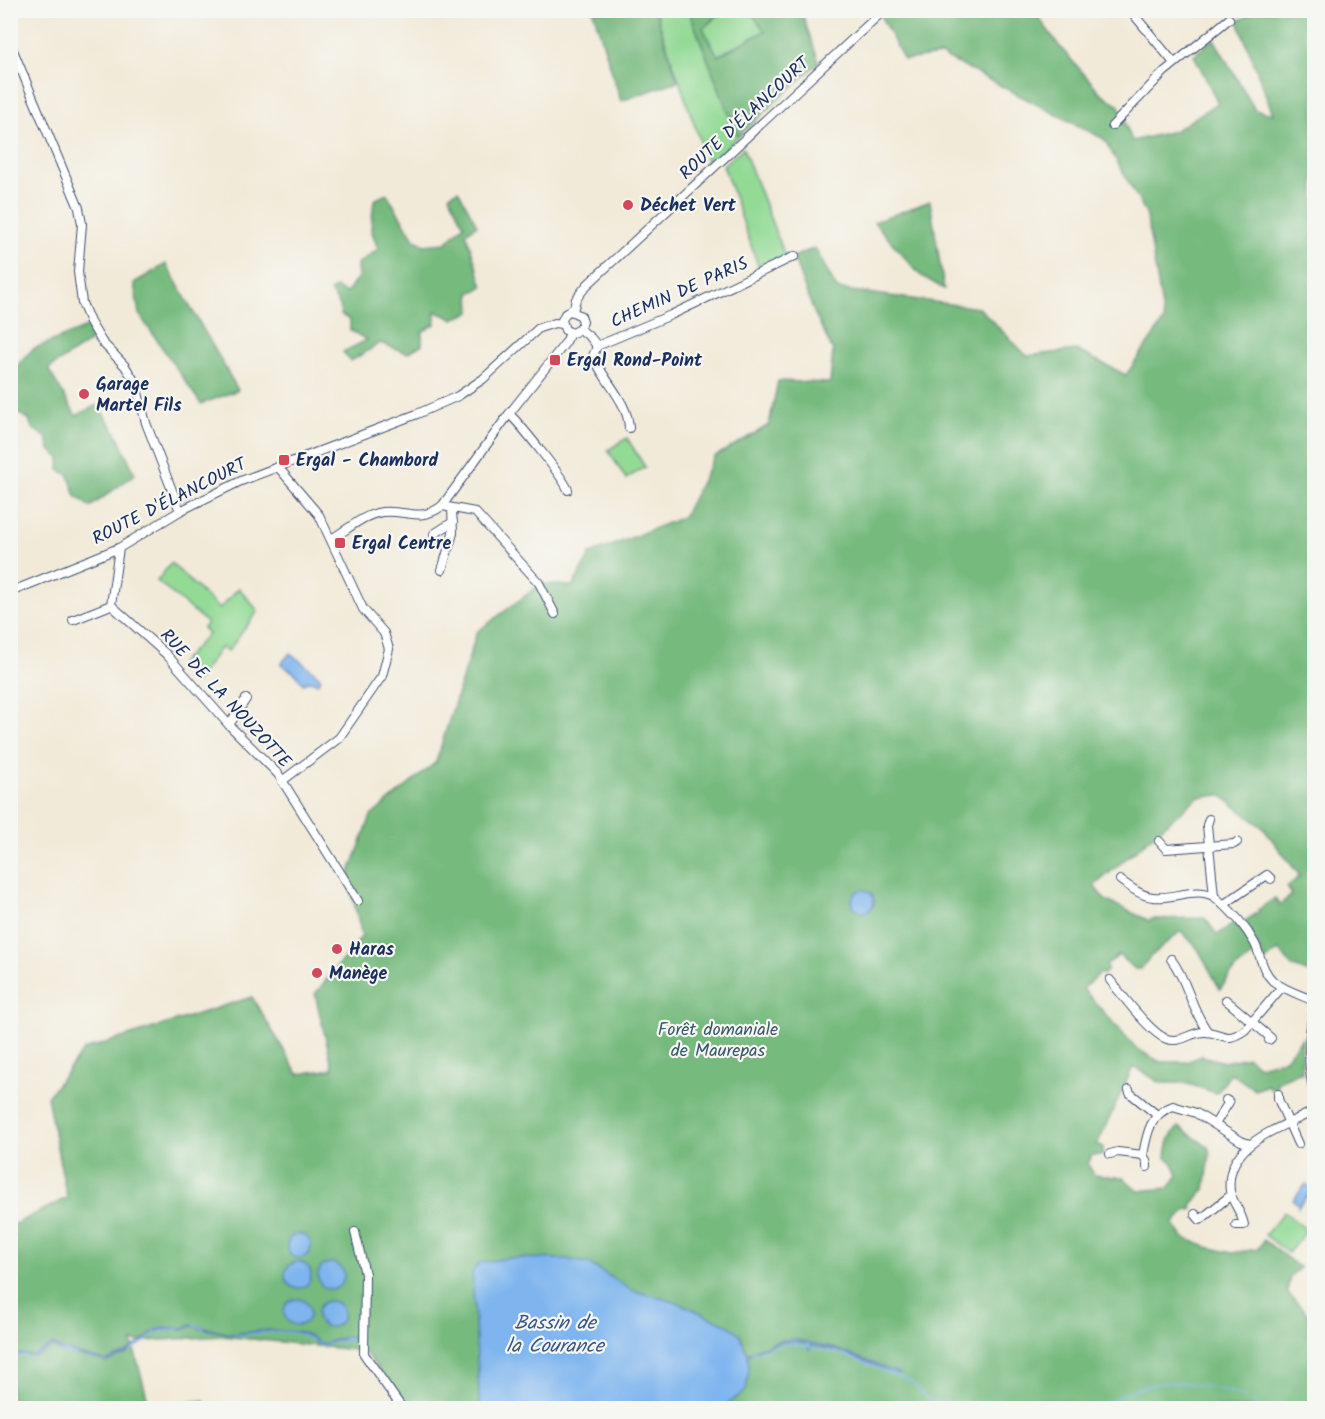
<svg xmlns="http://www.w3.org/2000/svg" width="1325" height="1419" font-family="Kalam,sans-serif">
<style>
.green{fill:#93da95;stroke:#57847a;stroke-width:1.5}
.forest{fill:#76ba7e;stroke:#48746e;stroke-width:1.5}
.water{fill:#7eb5ee;stroke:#4c72a6;stroke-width:1.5}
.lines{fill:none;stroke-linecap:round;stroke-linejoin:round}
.stream{stroke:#7eb5ee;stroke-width:1.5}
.minor-casing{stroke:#3b4b70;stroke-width:10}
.minor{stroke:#fff;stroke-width:8}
.poi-dot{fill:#d1495b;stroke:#f6f6f2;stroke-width:2}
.labels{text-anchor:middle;stroke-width:4.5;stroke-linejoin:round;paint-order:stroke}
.street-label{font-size:18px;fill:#1b2f5e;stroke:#f6f6f2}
.poi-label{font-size:18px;font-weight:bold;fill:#1b2f5e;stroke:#f6f6f2;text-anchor:start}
.park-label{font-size:18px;fill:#395a6c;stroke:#f6f6f2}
.water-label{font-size:20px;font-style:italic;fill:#395789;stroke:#f6f6f2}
</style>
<rect width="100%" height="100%" fill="#f6f6f2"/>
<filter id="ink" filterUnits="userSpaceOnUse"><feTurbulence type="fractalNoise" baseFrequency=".0167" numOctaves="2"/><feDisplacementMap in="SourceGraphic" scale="12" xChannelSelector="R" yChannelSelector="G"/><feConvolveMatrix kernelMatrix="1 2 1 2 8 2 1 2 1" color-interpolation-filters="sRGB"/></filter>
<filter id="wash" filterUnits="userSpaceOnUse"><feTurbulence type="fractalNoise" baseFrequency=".008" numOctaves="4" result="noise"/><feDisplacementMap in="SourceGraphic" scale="24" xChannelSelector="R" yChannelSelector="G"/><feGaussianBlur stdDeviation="1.35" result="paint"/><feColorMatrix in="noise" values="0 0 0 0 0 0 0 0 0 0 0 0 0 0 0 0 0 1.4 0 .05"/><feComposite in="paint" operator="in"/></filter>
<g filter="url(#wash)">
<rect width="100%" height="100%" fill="#f2ead8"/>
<!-- green -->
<g class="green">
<path d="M744,10L752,14L766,31L717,56L703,28L723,11Z"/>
<path d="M655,11H689L738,137L708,164Z"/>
<path d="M743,148L786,259L760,271L723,165Z"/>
<path d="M627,438L645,467L626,479L608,450Z"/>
<path d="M171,563L219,609L239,588L258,611L228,651L221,647L195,683L180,664L208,634L203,628L207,623L157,581Z"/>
<path d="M1284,1212L1307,1230L1288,1253L1265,1235Z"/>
</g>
<!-- forest -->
<g class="forest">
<path d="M888,10L1034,11L1060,47L1100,92L1119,106L1132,141L1174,131L1218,103L1194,55L1214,39L1255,110L1273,114L1238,21L1256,11H1314V975L1291,966L1279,950L1265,961L1245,921L1259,912L1258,910L1275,898L1280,904L1292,895L1287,887L1300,876L1263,828L1221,795L1198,797L1094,886L1105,900L1150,921L1151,919L1205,918L1217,935L1236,922L1256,953L1235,969L1220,989L1198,949L1181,931L1149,958L1141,969H1135L1119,955L1106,966L1108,970L1103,975L1100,973L1083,989L1137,1049L1160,1062H1186L1202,1056L1224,1062L1248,1057L1259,1066L1285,1059L1302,1038V1073L1299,1072L1276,1082L1278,1086L1271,1090L1268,1085L1255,1090L1231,1073L1217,1093L1185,1083H1160L1142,1071L1133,1067L1097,1145L1103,1147V1155H1092L1088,1164L1094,1175L1124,1178L1138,1191L1169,1188L1178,1175L1173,1163L1166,1158C1167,1146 1169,1135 1179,1127L1208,1147L1210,1154L1205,1190L1191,1205L1193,1209L1190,1210L1187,1209L1173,1224L1184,1238L1207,1247L1232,1253L1258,1249L1264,1240L1300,1268L1290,1276L1287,1292L1310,1317H1314V1408H406L403,1400L364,1351L223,1336L132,1342L150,1408L204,1400L206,1408H11V1226L67,1198L47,1097L84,1050L252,997L298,1074L333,1069L315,994L362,936L348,877L371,816L436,762L477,632L541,584L573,586L590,554L683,517L714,457L769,425L778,381L830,383L833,351L813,310L793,257L815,248L837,289L979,308L1027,356L1076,350L1126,375L1164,321L1146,213L1104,139L941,55L904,60L881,17Z"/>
<path d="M593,11H655L678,81L621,101Z"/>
<path d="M689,11H723L703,28L718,56L765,31L752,14L744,11H801L819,62L738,137Z"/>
<path d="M458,190L477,225L466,233L483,287L470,293L471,312L453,319L435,311V324L422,332V345L407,353L380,343L351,361L343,352L367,340L350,330V320L341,315L340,306L330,291L336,288L347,293L358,277L357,264L378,249L371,229L374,200L387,194L414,239L424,245L446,243L464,225L449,195Z"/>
<path d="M930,201L944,289L920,275L874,222Z"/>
<path d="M166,264L238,390L201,404L139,314L134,283Z"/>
<path d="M87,327L93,335L89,342L48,369L76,416L97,405L116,432L135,474L90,507L76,496L68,474L59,470L60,458L50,450L47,438L32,428L29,419L10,409L11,372L33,349Z"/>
</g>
<!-- water -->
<g class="water">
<path d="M290,653L318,675L321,679L318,683L310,681L303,684L296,674L281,664Z"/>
<circle cx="863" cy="901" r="11"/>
<path d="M1306,1184L1313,1189L1298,1207V1204L1293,1200Z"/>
<circle cx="299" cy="1246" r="12"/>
<path d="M508,1258L566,1259L590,1264L631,1290L679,1303L726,1324L739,1333L747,1353L778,1341L794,1339L836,1349L901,1374L892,1373L838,1351L810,1345L811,1348L809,1349L804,1343C782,1339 768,1345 748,1355L749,1370L746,1390L722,1408H480L472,1272L479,1263Z"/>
<circle cx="298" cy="1275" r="13"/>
<circle cx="331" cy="1276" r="13"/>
<circle cx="297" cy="1312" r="13"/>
<circle cx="330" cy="1314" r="13"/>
<path d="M191,1324L230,1334L269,1330L297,1332L306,1334L322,1344L349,1336L358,1337L357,1339L335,1341L320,1346L307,1336L298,1333L275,1331L233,1335L191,1326L186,1329L164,1330L154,1333L144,1342L125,1355L107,1362L60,1351L53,1346L36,1356L11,1355V1353L33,1355L53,1344L61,1349L106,1361L124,1354L143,1341L154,1331L163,1328H183Z"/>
</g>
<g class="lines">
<!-- stream -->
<g class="stream">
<path d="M194,1325L204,1328"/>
<path d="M232,1335C257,1335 289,1325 312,1340"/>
<path d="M321,1346L354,1338"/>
<path d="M63,1351L76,1355"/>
<path d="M131,1351L144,1342L154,1333L179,1329"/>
<path d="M753,1353L790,1343L842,1354L910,1381L929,1400L971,1405L981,1408"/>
<path d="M10,1355L26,1356"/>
<path d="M1253,1401L1262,1408"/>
<path d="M1097,1408C1111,1402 1125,1393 1140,1388C1175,1376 1212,1386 1246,1397"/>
</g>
</g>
</g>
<g filter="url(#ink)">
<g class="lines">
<!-- minor casing -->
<g class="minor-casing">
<g id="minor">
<path d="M1130,10L1174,63"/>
<path d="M10,12L12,10"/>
<path d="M10,43L79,208L82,224L78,272L82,303L90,322L102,342L125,366L135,382L146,423L180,511"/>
<path d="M1112,126L1164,72L1229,19"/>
<path d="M571,311L581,316L583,322L580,329L573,333L565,330L562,320L565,314L574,308L576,299L587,285L884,10"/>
<path d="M580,329L591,338L597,346L671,315L795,256"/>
<path d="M597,346L593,356C603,380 628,401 629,428"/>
<path d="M509,414C519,422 565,480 568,490"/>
<path d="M278,467L319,515L363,609L384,633L389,649L382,676L339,738L282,781"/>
<path d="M442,506L475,512L539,583L555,614"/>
<path d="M434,534L453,522"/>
<path d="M331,539C348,530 362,515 382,512C405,509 419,523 442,506L509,414L566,342L570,333"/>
<path d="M119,548L111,605L167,655L229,725L278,774L358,901"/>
<path d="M442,570L453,533L452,508"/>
<path d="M10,592L119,548L180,511L241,481L417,414L458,396L483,379L539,328L555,323L561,324"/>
<path d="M73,620L111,605"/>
<path d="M229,725L246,699"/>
<path d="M1209,819L1207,825L1214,896"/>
<path d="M1159,841L1166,849L1234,844L1237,842"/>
<path d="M1120,880C1130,887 1141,896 1153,897C1172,900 1199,885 1216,898C1231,910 1246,927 1255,944C1261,956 1262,971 1273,981C1284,990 1301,995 1314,1001"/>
<path d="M1223,905L1267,875L1271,879"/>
<path d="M1171,959C1188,981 1191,1010 1208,1032"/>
<path d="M1110,980C1122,995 1146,1027 1161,1036C1165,1039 1170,1040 1174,1040C1186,1040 1193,1031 1206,1032C1224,1033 1225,1044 1245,1030L1282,987"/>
<path d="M1226,1000L1271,1038L1269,1040"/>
<path d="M1314,1007C1308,1038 1307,1062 1314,1094"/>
<path d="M1129,1090L1130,1093L1157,1115"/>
<path d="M1278,1094V1099L1298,1144"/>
<path d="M1215,1124L1229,1102L1226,1100"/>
<path d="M1110,1154L1118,1152L1143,1155"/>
<path d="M1147,1167V1162L1143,1155C1147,1133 1150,1114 1173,1106L1196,1113L1241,1141L1249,1144"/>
<path d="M1195,1214L1200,1220L1231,1195"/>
<path d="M1236,1225H1244C1242,1212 1232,1203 1230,1191C1224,1143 1281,1128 1314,1111"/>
<path d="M355,1232L365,1274L364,1354L402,1408"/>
</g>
</g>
<!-- minor -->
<use href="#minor" class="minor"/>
</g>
</g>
<!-- markers -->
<g class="poi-dot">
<circle cx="628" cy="205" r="6"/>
<rect x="549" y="354" width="12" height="12" rx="3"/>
<circle cx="84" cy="394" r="6"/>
<rect x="278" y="454" width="12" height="12" rx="3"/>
<rect x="334" y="537" width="12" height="12" rx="3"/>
<circle cx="337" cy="949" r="6"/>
<circle cx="317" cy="973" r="6"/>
</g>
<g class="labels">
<!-- street labels -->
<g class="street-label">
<text transform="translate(744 118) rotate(-43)" y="6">ROUTE D'ÉLANCOURT</text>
<text transform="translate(679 292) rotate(-24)" y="6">CHEMIN DE PARIS</text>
<text transform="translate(169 501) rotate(-27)" y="6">ROUTE D'ÉLANCOURT</text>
<text transform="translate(226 698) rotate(47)" y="6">RUE DE LA NOUZOTTE</text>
</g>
<!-- poi labels -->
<g class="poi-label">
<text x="640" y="211">Déchet Vert</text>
<text x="567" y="366">Ergal Rond-Point</text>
<text x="96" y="390">Garage<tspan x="96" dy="21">Martel Fils</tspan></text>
<text x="296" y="466">Ergal - Chambord</text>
<text x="352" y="549">Ergal Centre</text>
<text x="349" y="955">Haras</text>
<text x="329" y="979">Manège</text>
</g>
<!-- park labels -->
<g class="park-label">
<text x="718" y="1035">Forêt domaniale<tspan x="718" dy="21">de Maurepas</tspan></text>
</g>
<!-- water labels -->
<g class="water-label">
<text x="555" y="1329">Bassin de<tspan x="555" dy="23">la Courance</tspan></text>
</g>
</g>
<!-- margin -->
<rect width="1325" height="1419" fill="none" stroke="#f6f6f2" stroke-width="36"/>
</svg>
